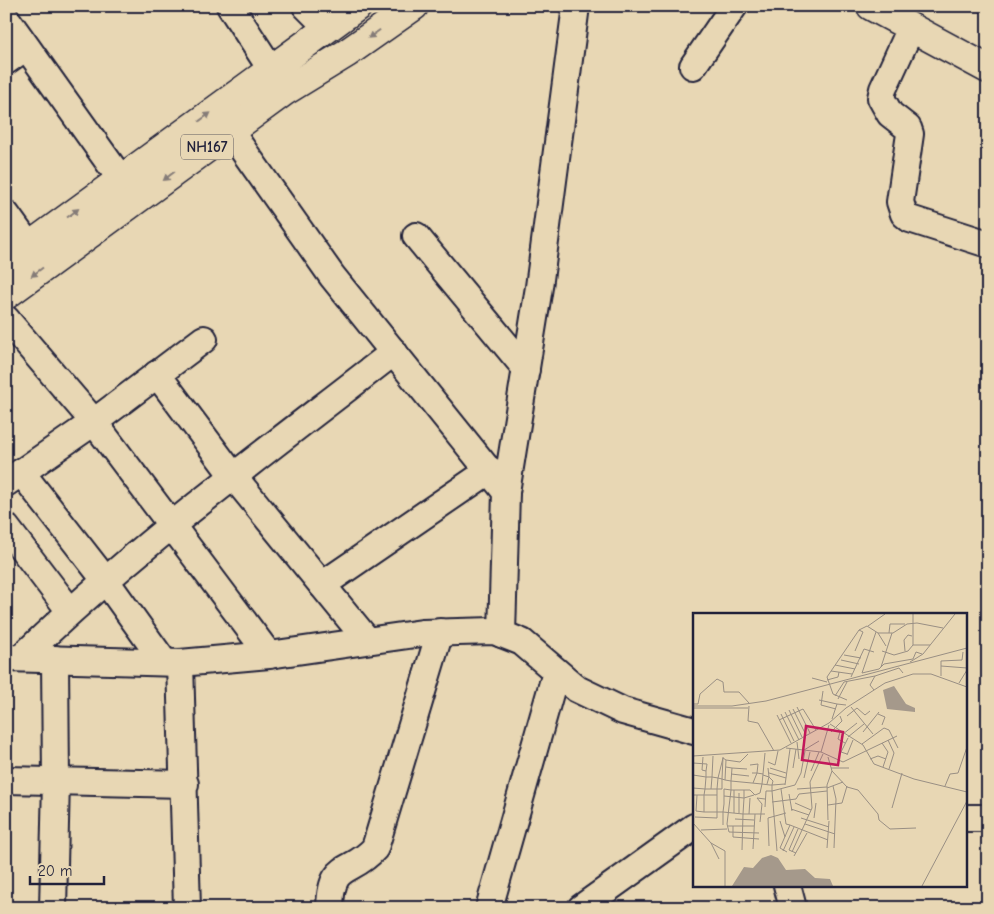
<svg xmlns="http://www.w3.org/2000/svg" width="994" height="914" font-family="'Comic Neue',sans-serif">
<style>
.lines{fill:none;stroke-linecap:round;stroke-linejoin:round}
.minor-casing{stroke:#22223b;stroke-width:30}
.secondary-casing{stroke:#22223b;stroke-width:31}
.trunk-casing{stroke:#22223b;stroke-width:31}
.minor{stroke:#e8d7b4;stroke-width:26}
.secondary{stroke:#e8d7b4;stroke-width:28}
.trunk{stroke:#e8d7b4;stroke-width:28}
.oneway{fill:#857c78}
.labels{text-anchor:middle;stroke-width:4.5;stroke-linejoin:round;paint-order:stroke}
.shield{fill:#e8d7b4;stroke:#5d585f;stroke-width:1}
.shield-label{font-size:15px;font-weight:bold;fill:#22223b}
.inset-road{fill:none;stroke:#998f84;stroke-width:1}
.view{fill:#c2185b;fill-opacity:0.15;stroke:#c2185b;stroke-width:2.5}
.inset-edge{fill:none;stroke:#22223b;stroke-width:2.5}
</style>
<rect width="100%" height="100%" fill="#e8d7b4"/>
<filter id="ink" filterUnits="userSpaceOnUse"><feTurbulence type="fractalNoise" baseFrequency=".02" numOctaves="2"/><feDisplacementMap in="SourceGraphic" scale="10" xChannelSelector="R" yChannelSelector="G"/><feConvolveMatrix kernelMatrix="1 2 1 2 8 2 1 2 1" color-interpolation-filters="sRGB"/></filter>
<g filter="url(#ink)">
<g class="lines">
<!-- minor casing -->
<g class="minor-casing">
<g id="minor">
<path d="M230,6L271,69"/>
<path d="M306,6L328,28"/>
<path d="M6,18L120,178"/>
<path d="M911,28L883,89L881,98L890,114L908,128L910,134L900,202L904,214L910,219L988,244"/>
<path d="M6,61L26,47"/>
<path d="M693,66L734,6"/>
<path d="M229,130L332,276L506,492"/>
<path d="M6,214L29,246"/>
<path d="M416,236L526,369"/>
<path d="M6,319L94,422L269,655"/>
<path d="M157,374L234,477L367,640"/>
<path d="M21,472L106,581L164,662"/>
<path d="M6,483L94,422L204,339"/>
<path d="M6,527L70,611"/>
<path d="M322,585L490,470"/>
<path d="M502,634L506,492L539,287L576,6"/>
<path d="M6,658L180,663L269,655L422,633L494,631L522,642L577,689L623,711L694,731"/>
<path d="M21,658C136,546 267,451 394,352"/>
<path d="M180,663L187,908"/>
<path d="M6,780L185,784"/>
<path d="M965,818H988"/>
<path d="M787,885L793,908"/>
<path d="M53,908L56,781L55,659"/>
<path d="M330,908C331,860 350,876 375,848L440,632"/>
<path d="M489,908L556,672"/>
<path d="M581,908L694,827"/>
</g>
</g>
<!-- secondary casing -->
<g class="secondary-casing">
<path id="secondary" d="M871,6L988,69"/>
</g>
<!-- trunk casing -->
<g class="trunk-casing">
<g id="trunk">
<path d="M6,263L358,6"/>
<path d="M6,295L285,91L347,53L414,6"/>
</g>
</g>
<!-- minor -->
<use href="#minor" class="minor"/>
<!-- secondary -->
<use href="#secondary" class="secondary"/>
<!-- trunk -->
<use href="#trunk" class="trunk"/>
</g>
<!-- one-way arrows -->
<defs><path id="oneway-solid" d="M-6-.8H1V-3.2L6.5 0L1 3.2V.8H-6Z" transform="scale(1.25)"/></defs>
<g class="oneway">
<use href="#oneway-solid" transform="translate(374 34) rotate(145)"/>
<use href="#oneway-solid" transform="translate(205 117) rotate(-36)"/>
<use href="#oneway-solid" transform="translate(169 176) rotate(142)"/>
<use href="#oneway-solid" transform="translate(73 213) rotate(-37)"/>
<use href="#oneway-solid" transform="translate(37 272) rotate(143)"/>
</g>
</g>
<g class="labels">
<!-- shield labels -->
<rect class="shield" x="181" y="134.5" width="52" height="25" rx="4"/>
<g class="shield-label">
<text x="207" y="152">NH167</text>
</g>
</g>
<!-- overview -->
<g transform="translate(693 613)">
<rect width="274" height="274" fill="#e8d7b4"/>
<path d="M201,73L213,91L222,95V99L194,96L190,77ZM78,242L85,245L93,257L112,256L122,265L137,266L140,273H39L51,254L60,255L69,245Z" fill="#a5998b"/>
<path class="inset-road" d="M220,1V32H237M175,13L192,1M183,19L169,60L186,56L191,51L220,46L223,39L229,41M185,20L193,33M196,20L197,11H212M162,38L170,19L166,17M189,38L201,42L215,38L220,32M212,38L211,27L215,22L219,23M151,42L168,45M148,47L166,51M217,49L230,41L262,1M142,52L162,56M248,53L274,55M188,54L199,20M138,58L159,61M248,63V48L269,47L270,39M158,64L171,36L181,39M119,65L134,69M134,67L145,64L146,59M266,70L274,57M181,77L177,72L182,63L206,55L210,60M130,78L128,92L143,96M142,83L151,69L182,63M145,86L154,69M126,87L144,91M154,87L140,81L134,64L166,17L174,13L185,20H200L214,11L224,10L250,15M0,91H5L7,81L24,66L30,69L31,79H46L56,90M0,93H39L73,88L274,35M56,93L55,108L65,110L81,138M104,94L117,120M158,94L180,121M0,95H55M100,96L113,122M96,97L109,124M92,99L106,127M88,101L101,128M185,101L192,104L189,112M84,102L98,130M154,103L164,95L172,102L177,98M139,106L144,91L153,92M86,107L110,96L123,117M137,111L170,132L181,151L221,166L274,179M138,119L149,108L147,103M147,119L145,126L152,130M170,119L186,99M150,121L164,110M155,124L171,111M195,127L201,140L196,156M104,129L106,146M189,130L195,139L190,154M169,131L191,115L196,117L205,135M93,135L128,139L150,149L204,123M111,137L126,128M128,139L136,112M154,141L148,139L155,125M154,142L160,127M0,143L87,137L136,110L153,95L192,70L220,61H238L274,74M135,144L139,158L154,174L165,177L185,201L186,207L197,216L223,215M177,146L185,143L193,146M33,147L47,149L55,141M75,149L82,152L85,138M0,150L14,151L13,158M57,152L65,151L64,160L70,161L69,171L77,172H79L80,168L76,164L74,171M39,155L54,156M77,155L93,160M100,155L103,136M138,155H156M118,158L126,139M59,160H64L60,170M76,160L93,165M38,161L56,163M70,161L72,140M0,162L13,164V158L9,157L10,144M70,162L76,164L75,155M111,165L117,139M29,166L30,144M32,167L38,168L39,155L33,154M92,172L97,136M140,173L143,186L141,235M252,173L257,161L265,160L274,134M0,175L12,176H18L19,164H13L12,176L11,182H24V176H29V166L25,165L30,145L33,147L32,167L29,166M134,175L150,169M18,176H24L25,165L19,164L20,143M88,176L93,211L97,212L87,235L94,239M104,176L134,174M41,177V200M51,177V185L61,182M79,178L84,238M79,178L102,172L108,160L112,138M46,180V200M96,181L99,198M0,182H4L3,198L11,199V182H4M31,183V176L38,177V168L69,171L67,180L62,182L57,177H38L34,211L36,219L66,220M79,189L103,186L106,181L134,178M102,190L118,197M135,192L149,190L154,173M72,194L73,178H79V172L92,171M199,195L209,160M98,196L116,202M11,199H30L50,201L51,185L31,183V191L30,199V212M56,201L57,185M2,204L24,205V182M108,205L136,214M121,205L123,190M42,206L61,207M135,207L134,172L139,158M87,208L92,224M67,209L69,191L64,185L72,186M0,210L18,230L32,238V273M112,211L142,221M97,212L135,227M35,213H61M40,213V224L66,226M8,217L34,216M18,230L26,246M76,233L75,205L93,200M134,235L136,208M60,236L62,201M49,237L50,201H72M90,238L101,214M99,239L119,195L117,169L130,141M103,240L96,237L105,216M101,243L114,220M229,273L274,188"/>
<path class="view" d="M113,113L150,119L145,152L109,147Z"/>
<rect width="274" height="274" class="inset-edge"/>
</g>
<!-- margin -->
<rect width="994" height="914" fill="none" stroke="#e8d7b4" stroke-width="25"/>
<rect x="12" y="12" width="969" height="889" fill="none" stroke="#22223b" stroke-width="2" filter="url(#ink)"/>
<!-- scale -->
<path d="M30 876v8h74v-8" fill="none" stroke="#22223b" stroke-width="2.5"/>
<text x="38" y="876" font-size="15" fill="#22223b" stroke="#e8d7b4" stroke-width="4" paint-order="stroke">20 m</text>
</svg>
